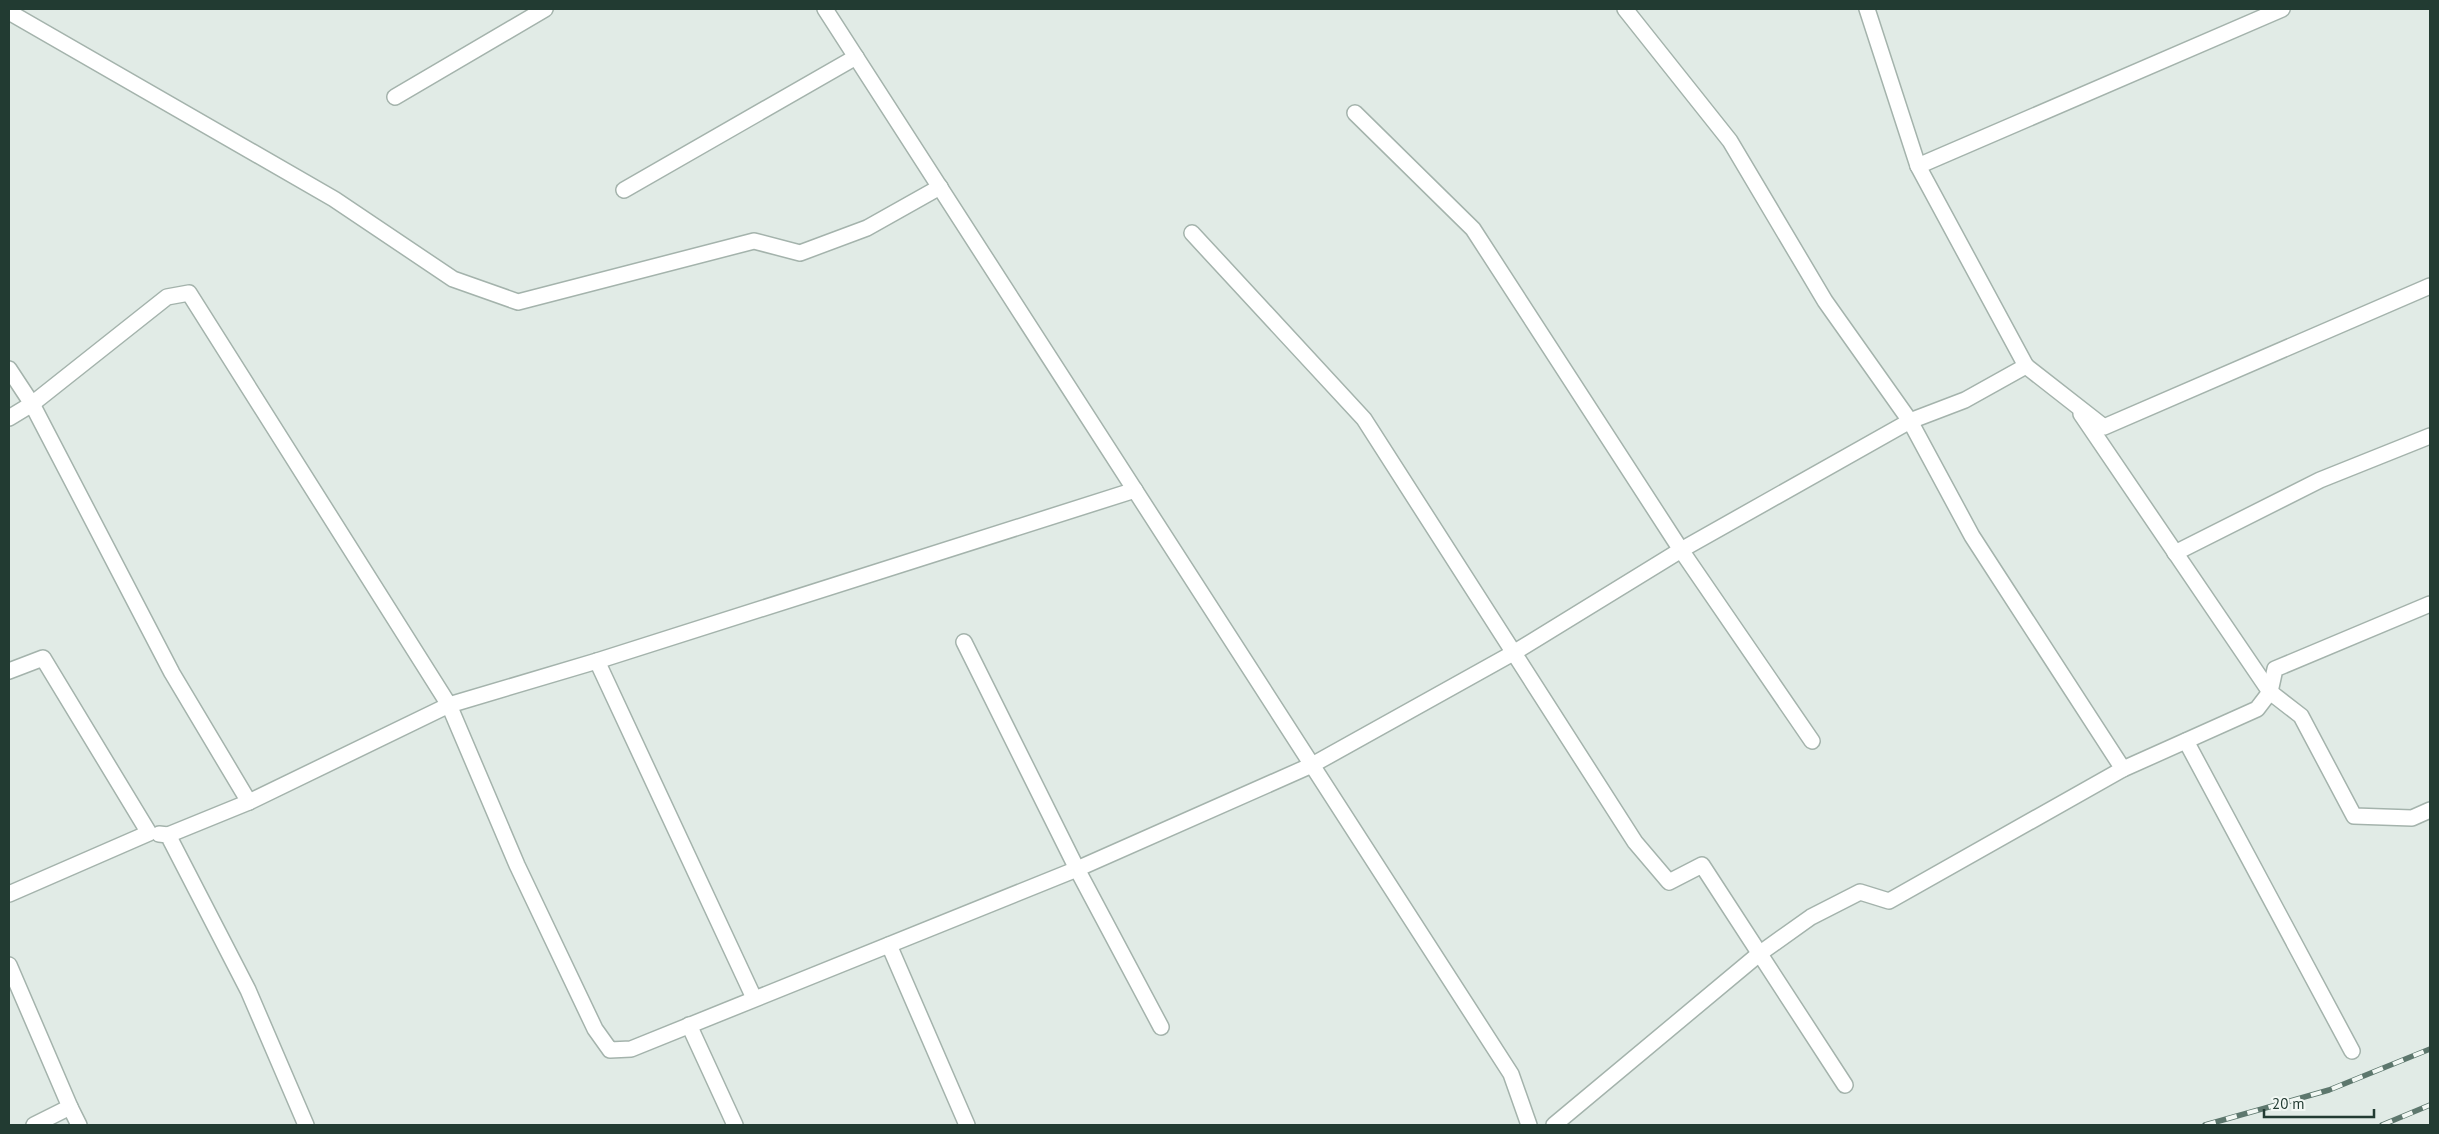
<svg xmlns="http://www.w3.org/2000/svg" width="2439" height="1134" font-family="'PT Sans',sans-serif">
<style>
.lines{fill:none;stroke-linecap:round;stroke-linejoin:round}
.minor-casing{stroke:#a4b3ac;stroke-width:18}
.minor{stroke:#fff;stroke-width:15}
.rail-casing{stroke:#5d776d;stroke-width:5.5}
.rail{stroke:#f2f8f4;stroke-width:4;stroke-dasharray:11;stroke-linecap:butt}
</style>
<rect width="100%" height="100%" fill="#e1ebe6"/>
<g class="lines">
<!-- minor casing -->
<g class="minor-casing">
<g id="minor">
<path d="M825,9L1511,1074L1529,1125"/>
<path d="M1625,9L1730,141L1825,301L1910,421L1972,536L2123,769"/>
<path d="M1867,9L1918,166L2026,366"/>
<path d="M9,12L334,199L453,279L518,302L754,241L800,253L867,228L940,187"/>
<path d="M395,97L545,9"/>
<path d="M1355,113L1473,229L1681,550L1812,741"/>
<path d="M1918,166L2282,9"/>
<path d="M624,190L856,57"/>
<path d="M1192,233L1364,419L1635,842L1669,882L1702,865L1845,1085"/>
<path d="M9,369L32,404L172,673L249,802"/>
<path d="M2081,414L2270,692L2301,716L2354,816L2412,818L2430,810"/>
<path d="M9,418L32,404L167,297L189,293L449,705L249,802L168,835"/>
<path d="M1135,490L597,661L449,705L517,865L595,1029L610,1050L631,1049L1077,869L1312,765L1515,652L1681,550L1910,421L1965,400L2026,366L2104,427L2430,286"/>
<path d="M2175,553L2320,480L2430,436"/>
<path d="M964,642L1077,869L1161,1027"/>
<path d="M597,661L754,998"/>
<path d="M9,671L43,658L149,833L9,894"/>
<path d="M2186,741L2352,1051"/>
<path d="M159,834L168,835L248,990L306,1125"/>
<path d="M889,945L967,1125"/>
<path d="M9,965L70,1107L34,1125"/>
<path d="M689,1025L735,1125"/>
<path d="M70,1107L79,1125"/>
<path d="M1554,1125L1759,954L1811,917L1860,892L1889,901L2123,769L2257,709L2270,692L2275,669L2430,604"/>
</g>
</g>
<!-- minor -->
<use href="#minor" class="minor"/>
<!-- rail casing -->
<g class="rail-casing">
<g id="rail">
<path d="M2205,1125L2329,1090L2430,1049"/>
<path d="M2382,1125L2430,1105"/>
</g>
</g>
<!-- rail -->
<use href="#rail" class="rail"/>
</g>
<!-- border -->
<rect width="2439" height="1134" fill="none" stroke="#223b32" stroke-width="20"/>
<!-- scale -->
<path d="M2264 1109v8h110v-8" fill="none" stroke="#223b32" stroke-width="2.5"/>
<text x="2272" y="1109" font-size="15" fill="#223b32" stroke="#f2f8f4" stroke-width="4" paint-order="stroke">20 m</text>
</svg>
